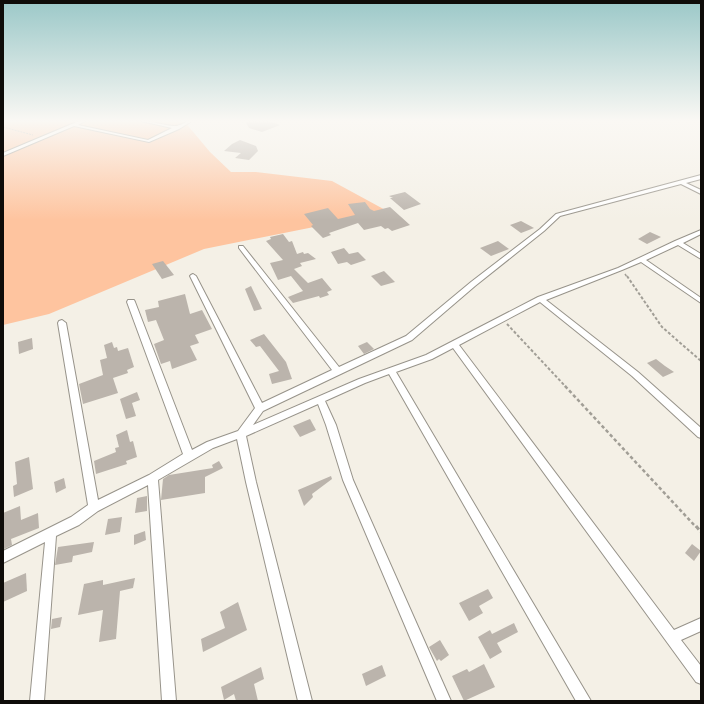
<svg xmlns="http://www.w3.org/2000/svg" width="704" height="704" font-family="'IBM Plex Sans',sans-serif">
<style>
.green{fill:#fec49f}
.building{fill:#bbb4ac}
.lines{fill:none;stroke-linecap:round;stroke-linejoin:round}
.street-casing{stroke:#97938a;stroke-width:2}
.path-far4{stroke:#a19e96;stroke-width:1;stroke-dasharray:2 1;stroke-linecap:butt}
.path-far3{stroke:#a19e96;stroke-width:1.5;stroke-dasharray:2.5 1.5;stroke-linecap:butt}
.path-far2{stroke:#a19e96;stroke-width:2;stroke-dasharray:3 2;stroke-linecap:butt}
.path-far1{stroke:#a19e96;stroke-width:2.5;stroke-dasharray:3.5 2.5;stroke-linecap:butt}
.path{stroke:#a19e96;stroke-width:3;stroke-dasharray:4.5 3;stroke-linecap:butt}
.street{fill:#fff;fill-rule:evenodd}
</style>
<rect width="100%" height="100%" fill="#f4f0e6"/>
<!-- green -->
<path class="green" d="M3,121H184L210,152L231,172H256L332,181L389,212L204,249L49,314L3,325Z"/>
<!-- building -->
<g class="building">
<path d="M245,121H270L280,125L262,132L249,128Z"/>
<path d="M240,140L256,146L258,151L249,160L235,158L241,153L224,151L232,144Z"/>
<path d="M405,192L421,204L404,210L390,198H393L389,196Z"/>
<path d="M365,202L370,209L374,211L390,207L410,225L392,231L388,228L385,229L381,226L364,230L358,223L329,233L331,235L323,238L311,226L313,225L304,214L328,208L338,219L355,215L348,204Z"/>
<path d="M521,221L534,228L521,233L510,225Z"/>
<path d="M650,232L661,237L647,244L638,239Z"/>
<path d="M283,234L289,242L292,241L297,254L303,252L304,254L308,253L316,259L300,263L302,266L294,269L308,283L322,278L332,290L327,292L329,295L320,298L319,296L293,303L288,297L303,291L291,276L278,280L270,263L283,260L266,241L271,239L270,237Z"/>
<path d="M498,241L509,249L491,256L480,248Z"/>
<path d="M344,248L349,254L358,252L366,260L351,265L347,262L338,264L331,252Z"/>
<path d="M163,261L174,275L162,279L152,264Z"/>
<path d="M384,271L395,282L381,286L371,276Z"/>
<path d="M251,286L262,309L254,311L245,289Z"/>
<path d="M185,294L190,314L202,310L212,329L195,335L199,343L190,346L197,360L172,369L170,361L161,364L154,344L164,340L156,320L148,322L145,310L159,307L158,301Z"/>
<path d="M264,334L286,362L292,379L272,384L269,374L279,371L260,346L256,347L250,340Z"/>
<path d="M32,338L33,349L19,354L18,342Z"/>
<path d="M112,342L114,348L117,347L118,351L128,348L134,367L127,370L128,373L113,378L118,393L83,404L79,384L103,375L100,360L107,358L104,345Z"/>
<path d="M367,342L374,349L364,354L358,346Z"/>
<path d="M656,359L665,366L674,372L663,377L647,363Z"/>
<path d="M137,392L140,400L132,403L136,416L126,419L120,399Z"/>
<path d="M310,419L316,430L300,437L293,426Z"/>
<path d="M127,430L130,442L133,441L137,457L126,461L127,464L96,474L94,461L116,452L115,448L119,447L116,435Z"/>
<path d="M29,457L33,489L14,497L13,486L17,484L15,462Z"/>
<path d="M219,461L223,468L205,477V493L161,500L163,479L169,475L213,468L212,465Z"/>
<path d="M331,476L332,479L312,494L313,497L304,506L298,490Z"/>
<path d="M64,478L66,488L56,493L54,482Z"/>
<path d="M147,496V511L135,513L137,498Z"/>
<path d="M20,506L21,520L38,513L39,528L11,539L12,545L4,549L3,513Z"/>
<path d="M122,517L120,532L105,535L108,519Z"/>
<path d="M145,531L146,540L134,545V535Z"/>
<path d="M94,542L92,552L73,556L72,562L55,565L58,547Z"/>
<path d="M692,544L701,551L694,561L685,553Z"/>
<path d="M26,573L27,591L3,602V583Z"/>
<path d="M135,578L133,588L120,591L116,639L99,642L103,610L78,615L84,584L103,580V585Z"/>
<path d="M488,589L493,598L479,606L483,613L469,621L459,603Z"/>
<path d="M238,602L247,630L203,652L201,639L225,628L220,612Z"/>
<path d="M62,617L60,627L51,629L52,619Z"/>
<path d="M514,623L518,632L497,643L502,652L490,659L478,637L490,630L492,634Z"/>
<path d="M440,640L449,655L441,661L439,659L437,661L429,647Z"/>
<path d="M484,664L495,687L464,701L452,676L467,669L469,672Z"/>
<path d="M382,665L386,676L366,686L362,674Z"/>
<path d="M261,667L264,679L254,684L258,701H236L234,694L224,700L221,687Z"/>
</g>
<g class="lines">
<!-- street casing -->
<g class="street-casing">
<g id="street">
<path d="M79,121H85L78,125L148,140L172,128L141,121C152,121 162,125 173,126C180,127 185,121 192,121L179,129L149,142L74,126L3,156V153Z"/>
<path d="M701,175V179L686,183L701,190V194L681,184L560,216L544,231L475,286L412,340L263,411L253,425L359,379L426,355L538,297L618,268L675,241L701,230V234L683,243L701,254V259L678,245L646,260L701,298V303L641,262L622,270L546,300L638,372L701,428V438L698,437L632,376L540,302L459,345L674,630L701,618V631L681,640L701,666V684L696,682L453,348L432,359L396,372L591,701H576L389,374L365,383L325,401L336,425L353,480L451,701H437L343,480L326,425L318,404L246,436L256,482L312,701H298L246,482L237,439L213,448L158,480L176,701H162L148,485L98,511L79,525L56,536L44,701H30L45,542L3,563V551L71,517L88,505L58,323L59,321L62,320L66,323L98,500L149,475L183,454L127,302L128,300H134L135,302L192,450L207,442L238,431L255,408L190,276L191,275L193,274L196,276L262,403L332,370L239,248V246H243L339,367L406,336L471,282L540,229L556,214Z"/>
</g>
</g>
<!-- path-far4 -->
<path class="path-far4" d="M3,127L33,135"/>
<!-- path-far3 -->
<path class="path-far3" d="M625,274L627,277"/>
<!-- path-far2 -->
<g class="path-far2">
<path d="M627,276L662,327L701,361"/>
<path d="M507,324L566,387"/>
</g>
<!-- path-far1 -->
<path class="path-far1" d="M565,386L696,527"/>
<!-- path -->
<path class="path" d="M696,526L701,532"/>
<!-- street -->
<use href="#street" class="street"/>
</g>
<!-- sky -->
<linearGradient id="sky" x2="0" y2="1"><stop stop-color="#9bc8c8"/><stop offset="0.55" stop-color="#faf8f4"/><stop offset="1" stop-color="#faf8f4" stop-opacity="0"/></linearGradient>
<rect width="704" height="220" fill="url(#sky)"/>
<!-- border -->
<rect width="704" height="704" fill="none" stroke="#0e0c09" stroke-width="8"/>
</svg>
